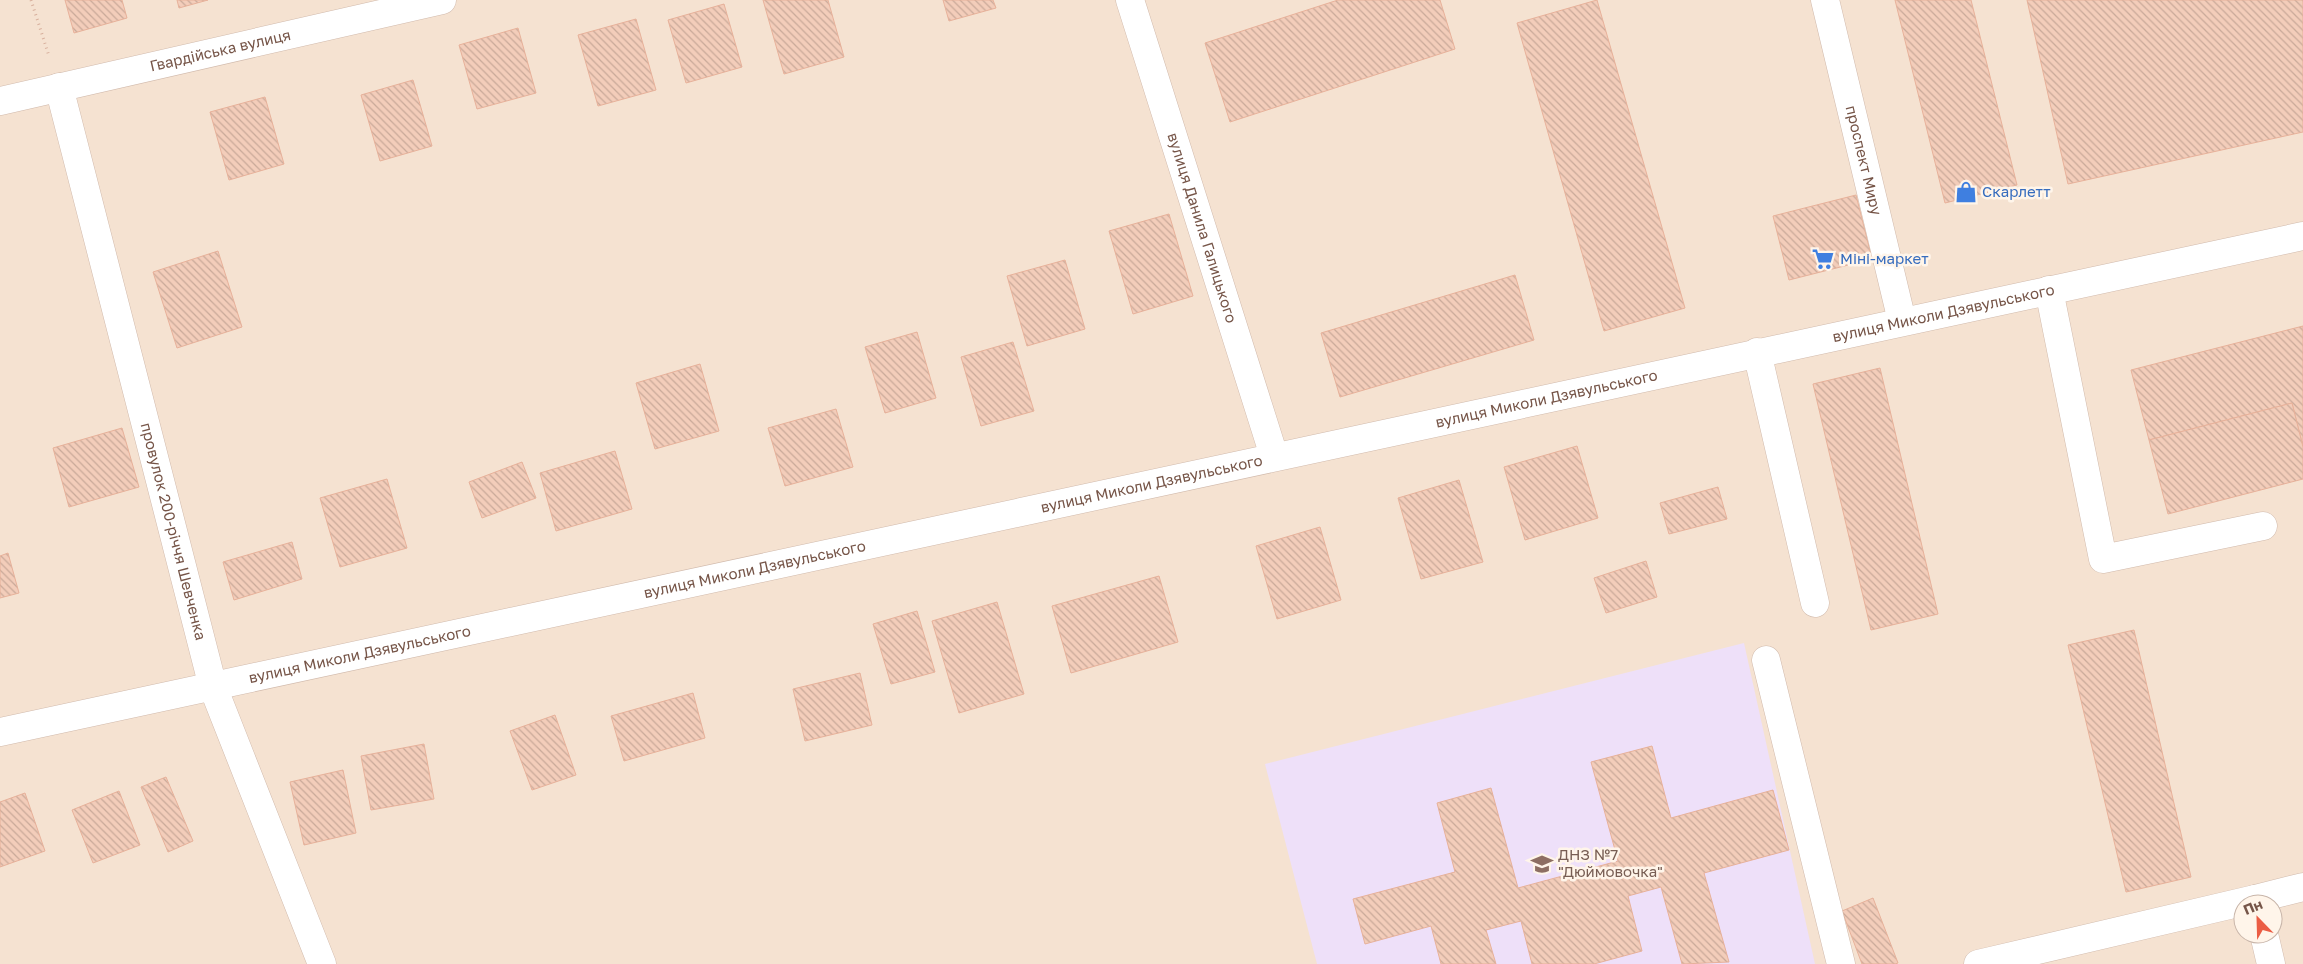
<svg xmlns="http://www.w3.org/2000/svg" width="2303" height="964" font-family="'Golos Text',sans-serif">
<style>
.residential{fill:#f5e2d1;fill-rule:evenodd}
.education{fill:#eee0f9}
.building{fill:url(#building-back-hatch);stroke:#e7b19a}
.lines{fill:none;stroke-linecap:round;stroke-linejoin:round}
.minor-casing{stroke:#d1baac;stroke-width:29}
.path{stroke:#d8b09d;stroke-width:3;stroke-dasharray:1 4;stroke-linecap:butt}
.minor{stroke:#fff;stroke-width:28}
.labels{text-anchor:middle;stroke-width:5;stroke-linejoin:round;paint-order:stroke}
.street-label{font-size:15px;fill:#765548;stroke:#fff5ea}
.shop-label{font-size:15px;fill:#366cbe;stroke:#fff5ea;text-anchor:start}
.education-label{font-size:15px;fill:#785e54;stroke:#fff5ea;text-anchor:start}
</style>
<defs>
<pattern id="building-back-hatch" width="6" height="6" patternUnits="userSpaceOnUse" patternTransform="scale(1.25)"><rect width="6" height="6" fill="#f3cdba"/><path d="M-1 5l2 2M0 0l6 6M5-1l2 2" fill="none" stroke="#c9a999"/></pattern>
</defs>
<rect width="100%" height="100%" fill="#fdf1e3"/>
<!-- residential -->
<path class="residential" d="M0,0H2303V964H0ZM2243,904H2273V934H2243Z"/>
<!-- education -->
<path class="education" d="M1744,643L1815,964H1317L1265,764Z"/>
<!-- building -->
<g class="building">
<path d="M65,0H122L127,18L74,33Z"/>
<path d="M177,0H208L179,8Z"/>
<path d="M763,0H828L844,57L784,74Z"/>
<path d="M943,0H993L996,8L949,21Z"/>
<path d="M1338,0H1440L1455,49L1230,122L1205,43Z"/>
<path d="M1597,0L1685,308L1604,331L1517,23Z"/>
<path d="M1895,0H1971L2017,185L1945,203Z"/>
<path d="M2027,0H2303V132L2068,184Z"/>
<path d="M724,4L742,67L686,83L668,20Z"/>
<path d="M636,19L656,90L598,106L578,35Z"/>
<path d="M518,28L536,93L477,109L459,45Z"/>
<path d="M413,80L432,146L380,161L361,95Z"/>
<path d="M265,97L284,164L229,180L210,112Z"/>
<path d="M1856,195L1872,259L1789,280L1773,216Z"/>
<path d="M1169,214L1193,296L1133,314L1109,231Z"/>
<path d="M218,251L242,327L177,348L153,272Z"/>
<path d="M1065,260L1085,329L1027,346L1007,276Z"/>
<path d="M1515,275L1534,340L1340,397L1321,333Z"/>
<path d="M2303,326V447L2292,403L2149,440L2131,370Z"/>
<path d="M917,332L936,398L885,413L865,347Z"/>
<path d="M1013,342L1034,411L981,426L961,357Z"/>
<path d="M700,364L719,431L655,449L636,383Z"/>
<path d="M1880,368L1938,614L1871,630L1813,384Z"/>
<path d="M2292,403L2303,447V479L2168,514L2149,440Z"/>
<path d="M836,409L853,467L785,486L768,428Z"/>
<path d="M122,428L139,487L69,507L53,448Z"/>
<path d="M1577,446L1598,518L1525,540L1504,467Z"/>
<path d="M615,451L632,509L556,531L540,473Z"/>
<path d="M522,462L536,498L482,518L469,482Z"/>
<path d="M387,479L407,548L340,567L320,498Z"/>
<path d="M1459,480L1483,562L1421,579L1398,498Z"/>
<path d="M1718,487L1727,519L1669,534L1660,503Z"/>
<path d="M1320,527L1341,600L1277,619L1256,546Z"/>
<path d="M292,542L302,579L234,600L223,562Z"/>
<path d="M8,553L19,593L0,598V556Z"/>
<path d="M1646,561L1657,597L1606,613L1594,578Z"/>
<path d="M1159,576L1178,642L1071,673L1052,606Z"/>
<path d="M997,602L1024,694L959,713L932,621Z"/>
<path d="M917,611L935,672L891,684L873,624Z"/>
<path d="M2134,630L2191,877L2126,892L2068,645Z"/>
<path d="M860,673L872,725L805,741L793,689Z"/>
<path d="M693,693L705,738L624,761L611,716Z"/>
<path d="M555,715L576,775L532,790L510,731Z"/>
<path d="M424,744L434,799L371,810L361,756Z"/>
<path d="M1652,746L1671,818L1773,790L1789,850L1704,873L1729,962L1682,964L1661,887L1628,896L1642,951L1594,964H1532L1521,921L1486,930L1496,964H1441L1431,926L1365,944L1353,899L1455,872L1437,803L1491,788L1518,888L1618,861L1591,762Z"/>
<path d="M343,770L356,833L304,845L290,782Z"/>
<path d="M166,777L193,841L168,852L141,787Z"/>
<path d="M119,791L140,845L93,863L72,810Z"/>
<path d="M25,793L45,851L0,867V802Z"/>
<path d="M1873,898L1898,963L1895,964H1862L1842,911Z"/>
</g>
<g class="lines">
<!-- minor casing -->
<g class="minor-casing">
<g id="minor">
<path id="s1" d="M1130,0L1274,456"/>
<path id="s2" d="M1825,0L1902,321"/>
<path id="s3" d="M59,87L213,687L322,964"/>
<path id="s4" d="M0,101L442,0"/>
<path d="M2049,290L2103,559L2263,526"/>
<path d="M1757,352L1815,603"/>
<path d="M1766,660L1841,964"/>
<path id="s5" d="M0,732L2303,236"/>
<path d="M2256,904L2255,899L2303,887"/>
<path d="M2264,934L2271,964"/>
<path d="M1978,964L2255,899"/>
</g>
</g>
<!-- path -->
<path class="path" d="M31,0L49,56"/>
<!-- minor -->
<use href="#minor" class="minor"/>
</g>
<!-- icons -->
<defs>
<g id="shop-bare" transform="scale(1.725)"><path d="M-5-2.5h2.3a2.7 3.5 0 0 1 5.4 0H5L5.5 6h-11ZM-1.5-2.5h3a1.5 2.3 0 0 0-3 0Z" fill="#3f7fe0" stroke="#fff5ea" stroke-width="2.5" paint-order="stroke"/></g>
<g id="supermarket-bare" transform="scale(1.725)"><path d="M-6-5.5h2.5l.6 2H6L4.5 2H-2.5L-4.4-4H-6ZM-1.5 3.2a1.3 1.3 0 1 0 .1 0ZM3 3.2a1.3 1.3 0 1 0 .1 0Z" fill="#3f7fe0" stroke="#fff5ea" stroke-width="2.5" paint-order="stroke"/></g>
<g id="school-bare" transform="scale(1.725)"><path d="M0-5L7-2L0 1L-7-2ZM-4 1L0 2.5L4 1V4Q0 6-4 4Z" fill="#8d6e63" stroke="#fff5ea" stroke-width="2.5" paint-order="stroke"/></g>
</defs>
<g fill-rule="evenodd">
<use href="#shop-bare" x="1966" y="192"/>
<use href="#supermarket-bare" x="1823" y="259"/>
<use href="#school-bare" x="1542" y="864"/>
</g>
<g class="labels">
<!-- street labels -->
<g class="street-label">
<text dy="5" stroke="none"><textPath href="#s4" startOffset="226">Гвардійська вулиця</textPath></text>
<text dy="5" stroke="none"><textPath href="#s2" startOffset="165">проспект Миру</textPath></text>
<text dy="5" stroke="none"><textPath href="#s1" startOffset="239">вулиця Данила Галицького</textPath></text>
<text dy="5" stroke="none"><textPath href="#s5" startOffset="1988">вулиця Миколи Дзявульського</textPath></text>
<text dy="5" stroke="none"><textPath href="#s5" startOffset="1582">вулиця Миколи Дзявульського</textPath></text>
<text dy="5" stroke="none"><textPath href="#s5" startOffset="1178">вулиця Миколи Дзявульського</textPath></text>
<text dy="5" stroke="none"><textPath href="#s3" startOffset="459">провулок 200-річчя Шевченка</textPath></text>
<text dy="5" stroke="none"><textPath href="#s5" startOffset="772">вулиця Миколи Дзявульського</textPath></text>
<text dy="5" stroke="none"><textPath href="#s5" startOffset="368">вулиця Миколи Дзявульського</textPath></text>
</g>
<!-- shop labels -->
<g class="shop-label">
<text x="1982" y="197">Скарлетт</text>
<text x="1840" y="264">Міні-маркет</text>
</g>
<!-- education labels -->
<g class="education-label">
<text x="1558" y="860">ДНЗ №7<tspan x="1558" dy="17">"Дюймовочка"</tspan></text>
</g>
</g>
<!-- north arrow -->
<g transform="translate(2258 919) rotate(337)"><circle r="24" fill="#fff5ea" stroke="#c8b5a9"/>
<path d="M0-4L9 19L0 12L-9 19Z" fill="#eb5d44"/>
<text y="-8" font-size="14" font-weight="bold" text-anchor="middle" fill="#765548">Пн</text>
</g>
</svg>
